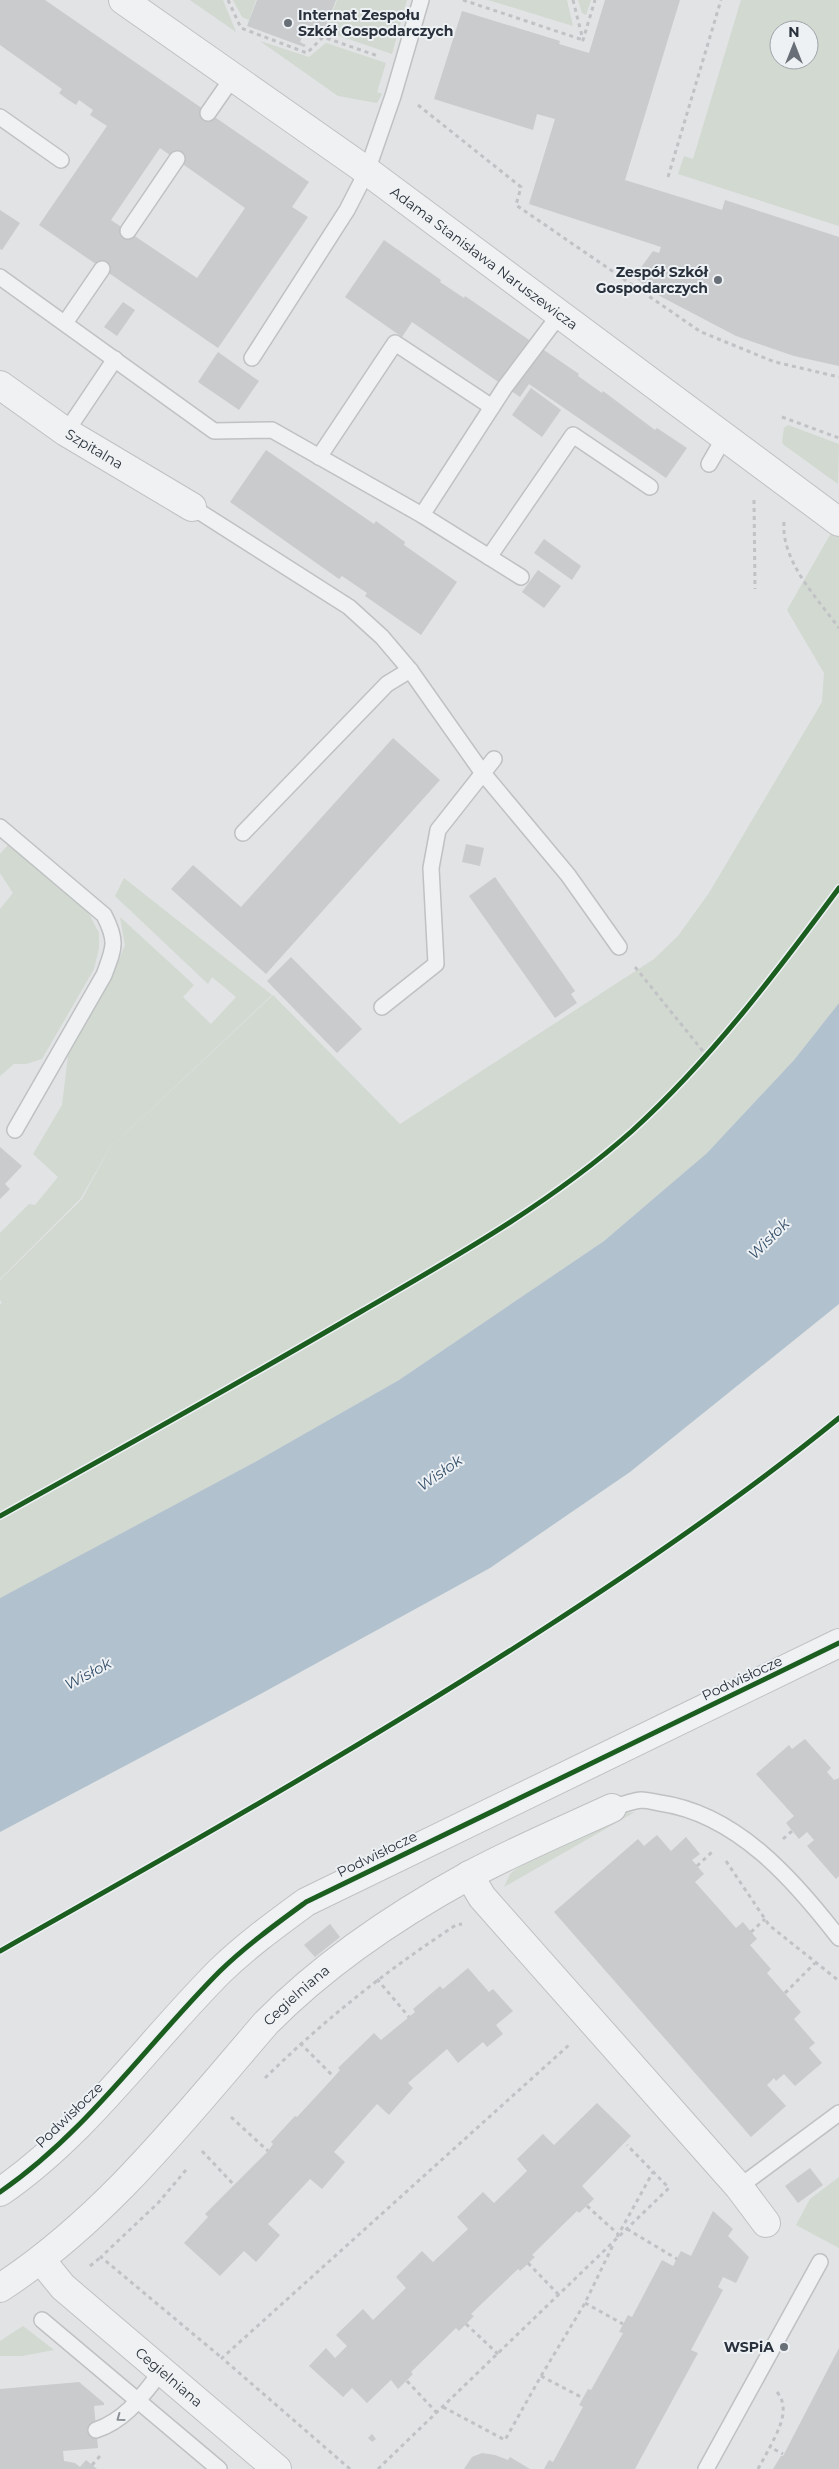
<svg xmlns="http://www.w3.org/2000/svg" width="839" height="2469" font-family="Montserrat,sans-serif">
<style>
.green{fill:#d2d9d1;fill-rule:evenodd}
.water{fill:#b1c1cd}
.building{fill:#c9cbcd;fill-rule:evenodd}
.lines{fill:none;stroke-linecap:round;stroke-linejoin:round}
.service-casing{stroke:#bfc1c3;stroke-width:18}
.minor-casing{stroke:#bfc1c3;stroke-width:30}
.tertiary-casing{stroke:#bfc1c3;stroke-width:30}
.path{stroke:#c1c2c5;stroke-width:3;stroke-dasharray:4 4;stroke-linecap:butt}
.service{stroke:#eff1f2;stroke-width:15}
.minor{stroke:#eff1f2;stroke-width:28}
.tertiary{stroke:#eff1f2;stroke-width:28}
.cycleway-casing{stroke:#eef1f4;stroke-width:8}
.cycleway{stroke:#1b5e20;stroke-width:5}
.oneway{stroke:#8c9197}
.poi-dot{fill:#696f77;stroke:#eef1f4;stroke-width:2}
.labels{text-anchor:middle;stroke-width:4;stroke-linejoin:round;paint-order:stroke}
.poi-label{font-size:14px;font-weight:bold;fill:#29313c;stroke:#eef1f4;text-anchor:end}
.street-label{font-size:14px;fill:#29313c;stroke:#eef1f4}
.water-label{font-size:15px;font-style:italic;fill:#37526c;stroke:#eef1f4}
</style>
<rect width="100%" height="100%" fill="#e1e3e5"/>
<!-- green -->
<g class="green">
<path d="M190,0H223L236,32Z"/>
<path d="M233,0H256L249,20L242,17Z"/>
<path d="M337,0H407L392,54L325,31Z"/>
<path d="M488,0H567L573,26Z"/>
<path d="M578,0H591L586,15L582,13Z"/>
<path d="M741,0H839V226L678,174L684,156L693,159ZM779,30H809V60H779Z"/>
<path d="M260,41L309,57L326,43L386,63L377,92L382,94L377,103L338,96Z"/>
<path d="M788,425L839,444L838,484L784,445L782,442L784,428Z"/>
<path d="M839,519V1003L794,1060L707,1153L604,1241L399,1380L255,1462L0,1598V1304L2,1303L0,1300V1280L82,1199L109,1149L273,995L400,1124L654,959L678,936L709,893L822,702L824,673L787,610Z"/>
<path d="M8,845L86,908L99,933V948L94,969L42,1059L26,1064H14L0,1076V909L13,893L0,873V854Z"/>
<path d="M124,878L272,995L109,1149L81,1198L0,1279V1233L29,1204L35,1205L58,1177L33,1154L62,1105L68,1056L111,978L125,945L120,917L194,985L183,997L211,1024L236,997L212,977L208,984L115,896Z"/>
<path d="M635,1812L504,1887L510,1874L516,1869L602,1817Z"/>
<path d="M839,2177V2248L796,2225L810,2199Z"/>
<path d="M23,2326L54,2350L22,2356H0V2341Z"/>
</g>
<!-- water -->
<path class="water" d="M839,1003V1304L630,1472L490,1568L255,1697L0,1832V1598L255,1462L399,1380L604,1241L707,1153L794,1060Z"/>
<!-- building -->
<g class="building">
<path d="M0,0H45L309,182L292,207L308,217L218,348L39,225L107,126L90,115L93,110L79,100L76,105L67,99L59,93L62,89L0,45ZM160,148L245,208L197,278L111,220Z"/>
<path d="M257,0H336L324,31L307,25L300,42L306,45L304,47L247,26Z"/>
<path d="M605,0H680L625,180L722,210L725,200L839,237V366L794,356L736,336L658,295L634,277L653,251L659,253L661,247L529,204L555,119L537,114L533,130L434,99L462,11L560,41L559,44L589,53Z"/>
<path d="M0,210L20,223L2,250L0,249Z"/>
<path d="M384,240L441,280L440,282L464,298L465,296L579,374L578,376L602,393L603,391L655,430L657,428L687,448L666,478L529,384L520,397L412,322L402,337L345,297Z"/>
<path d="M123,302L135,310L117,336L104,327Z"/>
<path d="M218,352L259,381L239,410L198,382Z"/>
<path d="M531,388L561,410L542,437L512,415Z"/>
<path d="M266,450L374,524L376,521L405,542L404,545L457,582L421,635L365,596L367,593L342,576L339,579L230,502Z"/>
<path d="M544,539L581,566L572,580L534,553Z"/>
<path d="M538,570L561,586L544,608L522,592Z"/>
<path d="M393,738L440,780L266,974L171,889L193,865L241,907Z"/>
<path d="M466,844L484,848L480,866L462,862Z"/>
<path d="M495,877L575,991L571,994L577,1003L555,1018L469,896Z"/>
<path d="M291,957L362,1029L337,1053L267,981Z"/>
<path d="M0,1147L22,1166L5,1184L10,1189L0,1199Z"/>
<path d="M805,1739L831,1768L827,1772L834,1780L839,1778V1876L836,1879L807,1846L814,1840L807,1832L799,1839L786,1823L794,1816L756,1774L789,1745L792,1749Z"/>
<path d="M657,1835L671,1851L686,1837L700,1854L692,1860L704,1874L695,1882L736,1928L743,1922L757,1939L750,1945L771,1969L767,1973L801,2012L794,2019L815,2043L809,2048L822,2063L795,2086L784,2074L776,2081L774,2078L767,2085L786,2106L751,2137L554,1912L638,1839L644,1846Z"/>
<path d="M330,1924L340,1937L315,1957L304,1945Z"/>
<path d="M468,1968L489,1992L493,1989L513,2011L496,2025L503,2034L487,2047L483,2042L458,2063L447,2049L408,2083L413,2088L389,2115L377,2104L334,2152L345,2162L322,2189L310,2179L268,2224L280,2235L256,2262L244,2251L220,2276L184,2243L208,2217L205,2214L268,2151L273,2144L271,2142L295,2116L297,2117L334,2077L340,2070L338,2068L374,2033L381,2040L415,2012L413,2009L440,1986L443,1989Z"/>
<path d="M597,2103L631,2136L582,2186L594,2199L579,2213L577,2211L532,2255L535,2257L520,2271L518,2269L471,2314L474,2316L459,2331L456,2328L411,2372L413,2374L398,2389L391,2380L367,2403L352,2388L343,2397L309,2366L326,2348L335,2358L347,2346L336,2335L363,2309L373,2320L406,2288L396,2277L422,2251L433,2262L468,2229L457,2217L483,2192L494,2203L527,2171L517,2159L543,2134L554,2145Z"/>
<path d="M810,2168L823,2185L798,2203L785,2186Z"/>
<path d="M713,2211L733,2229L728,2236L749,2257L736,2283L723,2277L718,2287L723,2290L691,2350L698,2353L635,2469H544L549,2460L553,2462L583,2407L579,2405L583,2398L588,2389L591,2390L623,2333L619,2332L628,2315L632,2317L662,2260L673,2266L681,2251L691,2256Z"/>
<path d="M839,2348V2469H773L781,2456H783Z"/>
<path d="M79,2382L104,2403V2405L94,2406L98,2448L63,2451L64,2461L75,2463L80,2467L86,2460L97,2469H0V2389Z"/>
<path d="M372,2434L376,2439L372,2442L368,2438Z"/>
<path d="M482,2453L495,2455L508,2460L510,2457L530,2469H464L472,2457Z"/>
</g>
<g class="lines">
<!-- service casing -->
<g class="service-casing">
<g id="service">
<path d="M208,113L233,77"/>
<path d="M0,117L61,160"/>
<path d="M128,231L177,159"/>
<path d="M0,277L214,431L272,430L422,515L521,577"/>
<path d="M65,323L102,269"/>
<path d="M252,358L347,210L367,171L393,96L421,0"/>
<path d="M66,432L115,359"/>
<path d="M319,457L395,343L492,407"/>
<path d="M709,464L724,438"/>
<path d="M192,507L349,607L382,637L410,670L482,772L568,875L619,947"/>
<path d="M422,515L505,387L560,314"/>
<path d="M489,557L573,435L650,487"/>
<path d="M0,827L104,915C118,942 114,948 104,975L15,1130"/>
<path d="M243,833L387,684L410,670"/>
<path d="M382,1007L436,964L431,868L438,830L494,759"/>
<path d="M612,1808C621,1805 632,1801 641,1800C647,1800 655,1802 660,1803C737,1814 794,1880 839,1938"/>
<path d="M739,2187L839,2113"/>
<path d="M42,2320L219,2469"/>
<path d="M96,2430C126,2420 142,2396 161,2372"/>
<path d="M706,2469L820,2262"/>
</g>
</g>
<!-- minor casing -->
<g class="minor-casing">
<g id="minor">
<path id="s1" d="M0,385L66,432L192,507"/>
<path d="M469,1875L482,1897L739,2187L766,2223"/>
<path id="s2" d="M41,2260L63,2287L277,2469"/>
<path id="s3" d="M0,2288C106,2219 184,2118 266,2023C324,1964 395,1916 468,1876C514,1851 564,1830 612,1808"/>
</g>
</g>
<!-- tertiary casing -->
<g class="tertiary-casing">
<g id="tertiary">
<path id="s4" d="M123,0L367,171L839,522"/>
<path d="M0,2192C86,2133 147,2044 220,1971C247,1945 276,1924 306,1902L839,1643"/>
</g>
</g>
<!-- path -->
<g class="path">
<path d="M228,0L241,28L307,53L323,37L378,56"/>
<path d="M463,0L583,40"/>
<path d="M573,0L583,40L595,0"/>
<path d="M418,105L521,187L516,205L701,332L775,362L839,377"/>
<path d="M668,177L721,0"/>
<path d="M782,417L839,438"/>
<path d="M754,500L755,589"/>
<path d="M784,522C781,561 817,598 839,628"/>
<path d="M635,967L706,1055"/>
<path d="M783,1839L792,1831"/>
<path d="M726,1861L769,1925L839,1981"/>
<path d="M697,1866L713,1851"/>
<path d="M751,1932L765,1919"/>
<path d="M377,1979L409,2017"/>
<path d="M785,1993L815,1963"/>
<path d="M300,2043L334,2077"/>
<path d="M265,2078C324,2020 387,1970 456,1925L462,1924"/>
<path d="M231,2117L268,2151"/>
<path d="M202,2151L235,2186"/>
<path d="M186,2170L158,2203L101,2257L222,2358"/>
<path d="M587,2206L618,2234"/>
<path d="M627,2229L677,2259"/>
<path d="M617,2237L653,2172"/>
<path d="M528,2263L559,2295"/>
<path d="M90,2266L101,2257"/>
<path d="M585,2303L623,2324"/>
<path d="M466,2324L498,2354"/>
<path d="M541,2376L583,2398"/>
<path d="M407,2381L437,2413"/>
<path d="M777,2392C791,2409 778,2431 770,2447L783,2454"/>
<path d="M443,2407L505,2440L541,2376L585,2303L614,2243"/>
<path d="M92,2465L100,2456"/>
<path d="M350,2469L222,2358L569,2045"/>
<path d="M378,2469L669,2188L627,2145"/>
<path d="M758,2469L770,2447"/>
</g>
<!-- service -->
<use href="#service" class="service"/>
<!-- minor -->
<use href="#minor" class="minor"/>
<!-- tertiary -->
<use href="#tertiary" class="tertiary"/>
<!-- cycleway casing -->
<g class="cycleway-casing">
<g id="cycleway">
<path d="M0,1516C121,1449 242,1381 362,1311C455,1257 551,1203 632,1131C711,1059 776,973 839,888"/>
<path d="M0,1951C183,1848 366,1744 542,1630C644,1564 745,1495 839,1418"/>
<path d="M0,2192C86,2133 147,2044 220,1971C247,1945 276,1924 306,1902L839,1643"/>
</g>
</g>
<!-- cycleway -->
<use href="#cycleway" class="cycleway"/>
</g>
<!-- one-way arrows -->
<defs><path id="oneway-chevron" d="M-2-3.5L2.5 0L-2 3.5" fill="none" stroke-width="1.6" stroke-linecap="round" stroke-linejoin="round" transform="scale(1.25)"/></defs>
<use class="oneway" href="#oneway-chevron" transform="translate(120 2418) rotate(144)"/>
<!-- markers -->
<g class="poi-dot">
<circle cx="288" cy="23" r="5"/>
<circle cx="718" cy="280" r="5"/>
<circle cx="784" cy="2347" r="5"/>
</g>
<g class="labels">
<!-- poi labels -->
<g class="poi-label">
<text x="298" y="20" text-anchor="start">Internat Zespołu<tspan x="298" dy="16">Szkół Gospodarczych</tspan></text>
<text x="708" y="277">Zespół Szkół<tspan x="708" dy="16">Gospodarczych</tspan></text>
<text x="774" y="2352">WSPiA</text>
</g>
<!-- street labels -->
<g class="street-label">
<text dy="5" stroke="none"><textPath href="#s4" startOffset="444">Adama Stanisława Naruszewicza</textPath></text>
<text dy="5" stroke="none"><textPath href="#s1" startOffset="114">Szpitalna</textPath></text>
<text transform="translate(742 1678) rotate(-25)" y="5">Podwisłocze</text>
<text transform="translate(377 1854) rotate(-26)" y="5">Podwisłocze</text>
<text dy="5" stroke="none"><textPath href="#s3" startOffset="418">Cegielniana</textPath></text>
<text transform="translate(69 2115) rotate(-44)" y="5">Podwisłocze</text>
<text dy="5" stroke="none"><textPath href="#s2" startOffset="174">Cegielniana</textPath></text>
</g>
<!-- water labels -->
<g class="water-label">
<text transform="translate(769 1239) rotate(-45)" y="5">Wisłok</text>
<text transform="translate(440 1473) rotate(-35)" y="5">Wisłok</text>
<text transform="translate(88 1674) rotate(-28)" y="5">Wisłok</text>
</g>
</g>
<!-- north arrow -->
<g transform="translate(794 45)"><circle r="24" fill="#eef1f4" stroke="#9fa4aa"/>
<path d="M0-4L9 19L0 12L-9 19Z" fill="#696f77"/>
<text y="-8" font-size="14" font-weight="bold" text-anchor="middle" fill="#29313c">N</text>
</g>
</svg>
